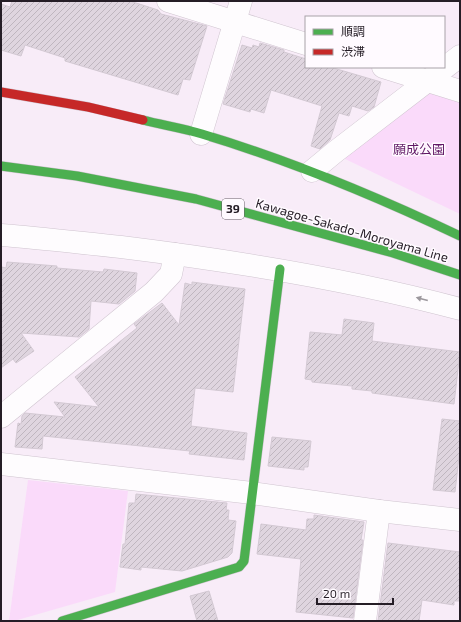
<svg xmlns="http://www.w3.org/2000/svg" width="461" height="622" font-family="'Exo 2','Noto Sans JP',sans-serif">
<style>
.green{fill:#fadafa}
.building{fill:url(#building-hatch);stroke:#d3c9d3}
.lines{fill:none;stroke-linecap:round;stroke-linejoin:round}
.street-casing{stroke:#cfc4cf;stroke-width:23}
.fast-casing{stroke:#cfc4cf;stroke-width:10}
.jam-casing{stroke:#cfc4cf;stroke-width:10}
.street{stroke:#fefcfe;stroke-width:22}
.fast{stroke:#4caf50;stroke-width:9}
.jam{stroke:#c62828;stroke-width:9}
.oneway{fill:#9c989d}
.labels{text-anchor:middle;stroke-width:3;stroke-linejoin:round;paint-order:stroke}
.shield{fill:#fffaff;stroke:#665f67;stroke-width:1}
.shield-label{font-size:12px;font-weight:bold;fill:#251d26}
.park-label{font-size:13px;fill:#601865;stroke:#fffaff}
.street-label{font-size:13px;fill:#251d26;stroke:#fffaff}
</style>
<defs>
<pattern id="building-hatch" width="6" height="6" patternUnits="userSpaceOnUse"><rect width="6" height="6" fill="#dfd5df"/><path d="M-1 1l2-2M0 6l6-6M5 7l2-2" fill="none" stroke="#bfb6bf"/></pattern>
</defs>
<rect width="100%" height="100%" fill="#f8ecf8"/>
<!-- green -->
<g class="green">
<path d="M431,93L460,103V214L343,158L418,98Z"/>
<path d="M28,480L128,491L115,592L14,621H9Z"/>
</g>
<!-- building -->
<g class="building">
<path d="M12,1H130L158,10L161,14L207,26L190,80L183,79L178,95L65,61V58L25,45L21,56L1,50V4L10,7Z"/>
<path d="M260,43L284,50V52L306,59V67H330L381,82L374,107L368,111L352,106L349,116L339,113L330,140L320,149L311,146L322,106L271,90L264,113L251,109L250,112L223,104L242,45L252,48L253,45L259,47Z"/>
<path d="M7,262L57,266V268L103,272L104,269L137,273L135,291L119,304L91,301L89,329L79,337L21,333L34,351L16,363L13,359L1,368V287L2,267L6,268Z"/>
<path d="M192,282L245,289L233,392L195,388L191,426L247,433L244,460L189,454L190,451L43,436L42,449L15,447L18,423L21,424L22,416L25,413L65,417L54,402L99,407L75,377L137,328L134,324L162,303L179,325L185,283L192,285Z"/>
<path d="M344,319L374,323L372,341L460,352L454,404L372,393V391L352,389V386L312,382V380L305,379L310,332L342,335Z"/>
<path d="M442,419L460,421V448L455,492L433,490Z"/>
<path d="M272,437L311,441L308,467H304V470L268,466Z"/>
<path d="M136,494L227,503L226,510H229L228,520L236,521L232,553L228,557L182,571L141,567V570L120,567L123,544H125L129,503H135Z"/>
<path d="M314,515L364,522L361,540H363L353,618L296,612L301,559L257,554L261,524L306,530L307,519H314Z"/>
<path d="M388,543L460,552V601H454V605L422,600L419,621H378Z"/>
<path d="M209,591L218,621H197L190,596Z"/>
</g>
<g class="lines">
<!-- street casing -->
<g class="street-casing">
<g id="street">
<path d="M168,1L306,44"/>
<path d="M383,67L460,91"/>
<path d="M201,134L241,1"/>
<path d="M312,171L335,152L460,56"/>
<path d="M1,235C41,238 81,243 121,247C235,261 349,279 460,309"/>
<path d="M1,417L154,292L171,274L175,254"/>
<path d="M1,464L252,493L379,511L460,520"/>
<path d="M365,621L379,511"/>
</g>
</g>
<!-- fast casing -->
<g class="fast-casing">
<g id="fast">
<path d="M143,120C162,125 183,128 202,134C292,161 376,196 460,236"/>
<path d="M1,166L77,176L196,199L393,253L460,275"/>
<path d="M62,621L239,567L244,561L280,269"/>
</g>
</g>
<!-- jam casing -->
<g class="jam-casing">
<path id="jam" d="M1,92L88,107L143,120"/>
</g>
<!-- street -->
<use href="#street" class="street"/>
<!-- fast -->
<use href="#fast" class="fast"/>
<!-- jam -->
<use href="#jam" class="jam"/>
</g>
<!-- one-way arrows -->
<defs><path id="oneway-solid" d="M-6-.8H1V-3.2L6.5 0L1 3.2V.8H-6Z"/></defs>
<use class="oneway" href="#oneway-solid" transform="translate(422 299) rotate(-165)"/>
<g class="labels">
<!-- shield labels -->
<rect class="shield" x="222" y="199" width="22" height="20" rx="3"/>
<g class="shield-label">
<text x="233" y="213">39</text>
</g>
<!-- park labels -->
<g class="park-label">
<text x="419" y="154">願成公園</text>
</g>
<!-- street labels -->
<g class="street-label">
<text transform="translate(352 230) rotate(16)" y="5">Kawagoe-Sakado-Moroyama Line</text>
</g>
</g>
<!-- border -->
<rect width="461" height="622" fill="none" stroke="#251d26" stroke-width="4"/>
<!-- legend -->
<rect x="305" y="16" width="140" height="52" fill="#fffaff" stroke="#a8a2a8"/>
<rect x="313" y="29" width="20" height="6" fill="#4caf50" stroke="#a8a2a8"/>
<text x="341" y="36" font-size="12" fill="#251d26">順調</text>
<rect x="313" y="49" width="20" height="6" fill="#c62828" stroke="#a8a2a8"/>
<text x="341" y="56" font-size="12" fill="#251d26">渋滞</text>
<!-- scale -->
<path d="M317 598v6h76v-6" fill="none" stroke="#251d26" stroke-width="2"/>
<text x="323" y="598" font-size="12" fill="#251d26" stroke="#fffaff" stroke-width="3" paint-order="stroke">20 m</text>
</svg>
